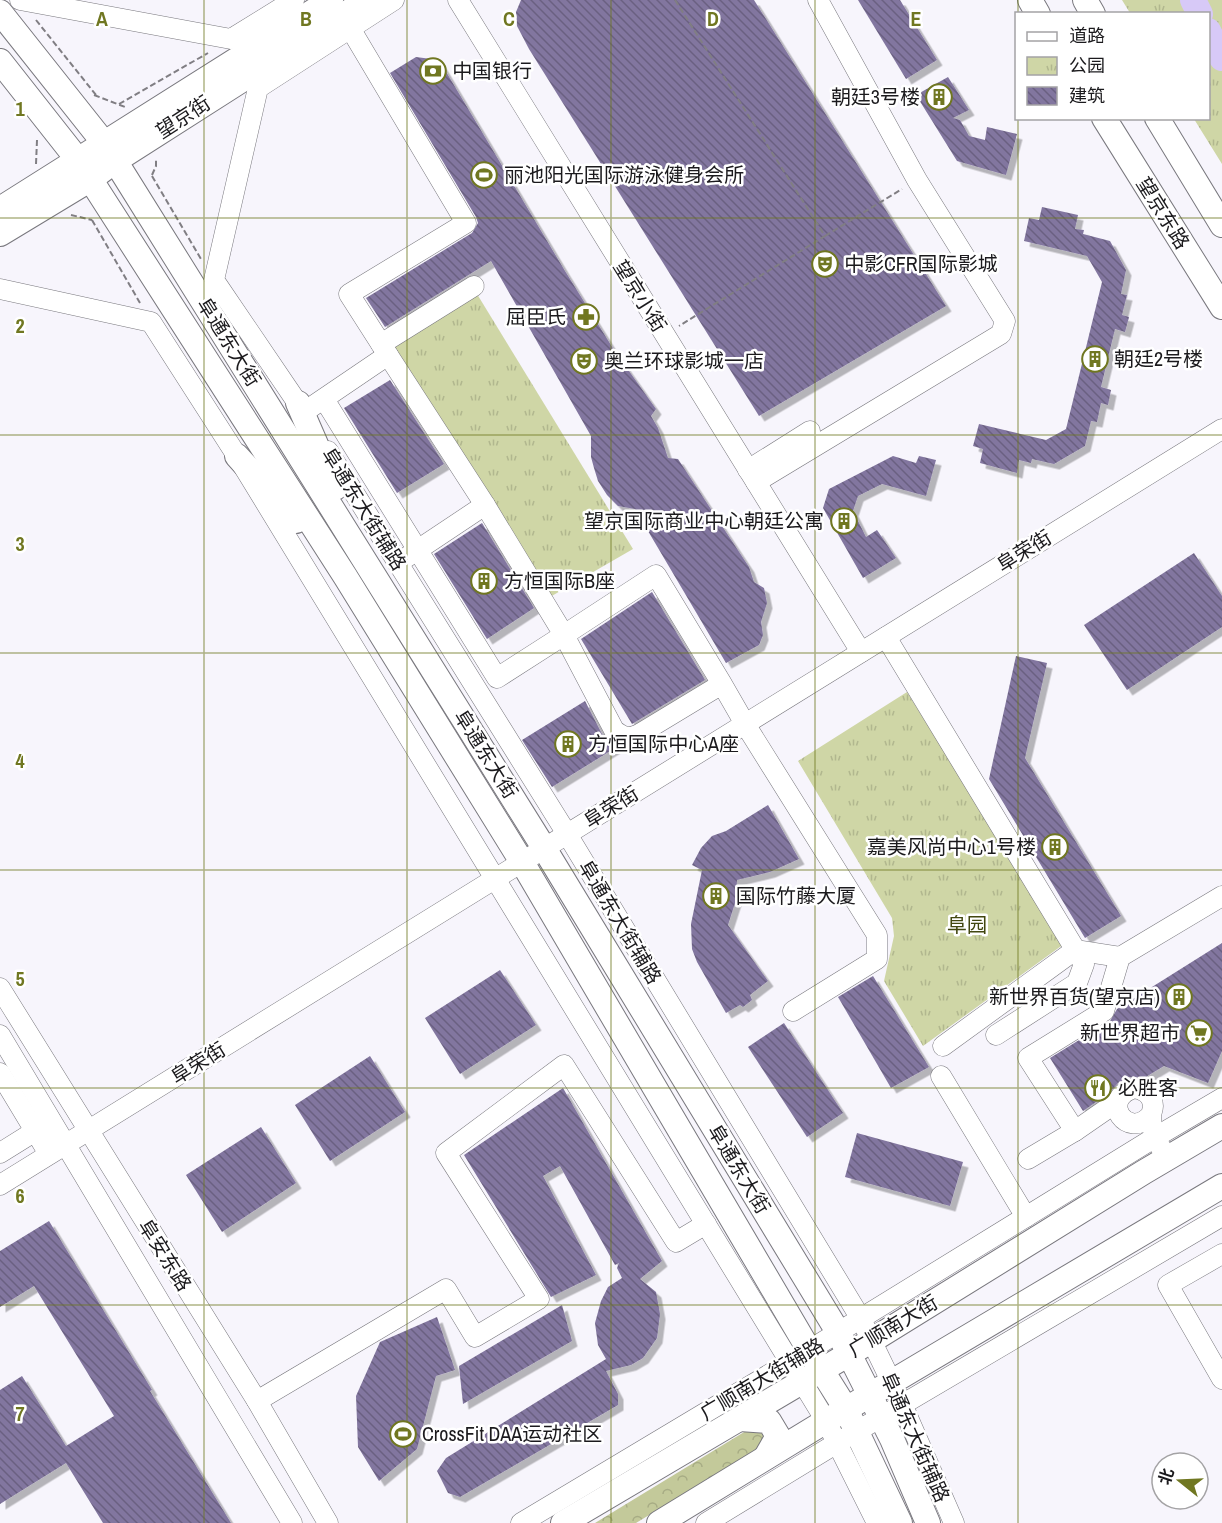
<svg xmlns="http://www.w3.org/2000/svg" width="1222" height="1523" font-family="'Archivo Narrow','Noto Sans SC',sans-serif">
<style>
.forest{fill:url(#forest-crowns)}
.park{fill:url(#park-tufts)}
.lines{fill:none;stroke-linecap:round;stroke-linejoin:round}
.river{stroke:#d7c9f7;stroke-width:26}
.building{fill:url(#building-back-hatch);filter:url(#shadow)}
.minor-casing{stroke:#79787e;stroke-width:21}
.major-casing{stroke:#79787e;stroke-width:26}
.path{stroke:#807e83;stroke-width:2;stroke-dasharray:6 3;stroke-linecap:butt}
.minor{stroke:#fff;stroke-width:20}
.major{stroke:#fff;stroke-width:24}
.grid{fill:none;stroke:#707721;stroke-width:1.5;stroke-opacity:0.55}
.labels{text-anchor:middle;stroke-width:5;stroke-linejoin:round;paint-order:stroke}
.poi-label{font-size:20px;fill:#1b1a1d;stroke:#fff;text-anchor:start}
.street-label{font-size:20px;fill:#1b1a1d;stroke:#fff}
.park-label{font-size:20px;fill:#424710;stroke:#fff}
.grid-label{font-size:20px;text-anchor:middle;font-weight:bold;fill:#707721;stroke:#fff;stroke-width:5;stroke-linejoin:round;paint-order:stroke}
</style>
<defs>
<pattern id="forest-crowns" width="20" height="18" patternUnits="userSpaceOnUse" patternTransform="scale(1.5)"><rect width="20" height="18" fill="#c3c99a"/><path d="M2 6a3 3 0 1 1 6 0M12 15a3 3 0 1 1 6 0" fill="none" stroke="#a7ac84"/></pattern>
<pattern id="park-tufts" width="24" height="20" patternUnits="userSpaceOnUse" patternTransform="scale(1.5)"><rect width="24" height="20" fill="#cfd6a6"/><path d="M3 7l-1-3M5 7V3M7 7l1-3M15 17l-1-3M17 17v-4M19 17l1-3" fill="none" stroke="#b1b78e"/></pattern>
<pattern id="building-back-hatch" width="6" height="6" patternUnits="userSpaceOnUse" patternTransform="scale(1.5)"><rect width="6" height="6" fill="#82769f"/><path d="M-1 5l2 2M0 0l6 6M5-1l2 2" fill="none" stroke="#6a6081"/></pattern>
<filter id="shadow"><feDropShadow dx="5.5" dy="5.5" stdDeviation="0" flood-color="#0004"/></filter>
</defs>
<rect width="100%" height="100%" fill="#f7f5fc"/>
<!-- forest -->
<path class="forest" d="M754,1426L765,1428L768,1443L636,1523H595Z"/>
<!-- park -->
<g class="park">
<path d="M1122,0H1222V164L1194,119L1208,118V14L1130,13Z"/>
<path d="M477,294L633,549L550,597L392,345Z"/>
<path d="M907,692L1064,944L923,1046L884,981L894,936L892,918L798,761Z"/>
</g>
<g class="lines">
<!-- river -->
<g class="river">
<path d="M1193,0L1200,14"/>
<path d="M1208,31L1222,58"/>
</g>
</g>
<!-- building -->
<g class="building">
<path d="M521,0H754L946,306L759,416L529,49L517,26L516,12Z"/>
<path d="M858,0H900L937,60L906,79Z"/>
<path d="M416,57L439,60L565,271L614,350L656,409L651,416L658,428L668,458L678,459L749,567L754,582L764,588L767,603L761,622L763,635L759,645L726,663L635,509L618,506L607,495L598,481L594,468L591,457V436L491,261L385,327L366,298L472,233L478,223L476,217L390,73Z"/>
<path d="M948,77L969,110L953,118L960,120L969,136L985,140L987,127L1017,134L1006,175L957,161L916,95Z"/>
<path d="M1042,207L1078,215L1075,229L1084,230L1083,234L1110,241L1126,270L1121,294L1127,295L1122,315L1129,317L1125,332L1115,329L1101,387L1111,390L1108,405L1101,403L1097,422L1091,421L1085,446L1054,464L1032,459L1031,463L1019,460L1017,473L980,463L983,449L973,446L979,424L1046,440L1066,429L1102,282L1087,256L1024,241L1029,218L1039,220Z"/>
<path d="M390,380L444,464L397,493L344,408Z"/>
<path d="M893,456L916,463L919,456L936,460L926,496L882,484L858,496L853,511L866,537L877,530L896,558L863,578L823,508L829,489Z"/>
<path d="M482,523L534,608L487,639L434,554Z"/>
<path d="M1194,553L1222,596V627L1127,690L1084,625Z"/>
<path d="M652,592L705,680L632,724L581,639Z"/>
<path d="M1016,656L1047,663L1025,758L1121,916L1085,938L989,779Z"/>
<path d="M585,701L603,736L615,748L552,787L522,740Z"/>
<path d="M768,805L799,859L770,872L737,880L736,900L728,925L768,981L750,995L752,1000L743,1007L740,1005L726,1013L697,962L692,949L691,924L702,870L692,865L701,848L712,836L726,831Z"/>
<path d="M1222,943V1051L1208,1083L1164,1066L1144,1078L1129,1077L1118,1083L1109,1093L1083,1111L1050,1058L1110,1021L1117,1009Z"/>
<path d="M500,970L536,1025L460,1074L425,1018Z"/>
<path d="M873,976L929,1067L891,1088L838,997Z"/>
<path d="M784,1023L843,1113L807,1137L748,1047Z"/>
<path d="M370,1056L405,1112L330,1161L295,1105Z"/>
<path d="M563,1088L662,1261L640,1279L656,1292L660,1314L657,1338L643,1358L631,1365L606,1371L618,1394V1405L460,1497L448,1493L437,1471L446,1458L606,1359L598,1345L595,1323L601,1301L608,1287L622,1278L617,1268L619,1263L615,1265L560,1166L543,1176L596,1275L551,1297L464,1155Z"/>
<path d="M261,1127L296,1183L222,1232L186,1175Z"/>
<path d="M857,1133L963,1162L950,1206L845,1177Z"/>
<path d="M49,1221L152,1390L150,1391L231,1523H103L66,1463L0,1504V1390L22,1376L66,1446L114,1416L34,1286L0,1307V1251Z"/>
<path d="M562,1305L572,1341L463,1404L459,1366Z"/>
<path d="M437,1317L455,1370L436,1376L417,1449L379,1481L358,1447L356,1396L380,1342Z"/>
</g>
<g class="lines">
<!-- minor casing -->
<g class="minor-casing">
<g id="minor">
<path d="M20,0L231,39L294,0"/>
<path d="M458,0L861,652"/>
<path d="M350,28L466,223L349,294L388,355"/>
<path d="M0,289L151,322L237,456L826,1421L877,1523"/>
<path d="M381,344L474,286"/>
<path d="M304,412L388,355L485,505L564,635L497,678L324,399"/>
<path d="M305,414L214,280L258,88L394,0"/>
<path d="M328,451L567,834L861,1319L902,1404L954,1523"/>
<path d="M748,470L810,431"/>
<path d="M756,482L1001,334L1005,321L917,180L818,0"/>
<path d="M407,557L485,505"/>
<path d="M886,637L1084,964L1077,983L996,1035"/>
<path d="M722,684L656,575L564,635L614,730C624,738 630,739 641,733L722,684L745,724L877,935V959L793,1011"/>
<path d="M0,988L257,1401L328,1523"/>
<path d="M0,1035L292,1523"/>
<path d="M943,1046L1075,950L1120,957"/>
<path d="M0,1073L49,1154"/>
<path d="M941,1076L1026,1217"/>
<path d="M1117,1102L1075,1131L1028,1058L1104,1011L1120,957L1222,896"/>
<path d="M1151,1115C1128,1141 1098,1100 1134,1088C1143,1089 1153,1095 1153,1106C1153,1110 1151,1113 1151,1116C1151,1127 1155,1138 1161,1148"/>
<path d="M0,1153L45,1125"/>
<path d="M1028,1159L1075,1131"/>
<path d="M0,1185L1222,429"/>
<path d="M1222,1254L1168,1285L1222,1379"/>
<path d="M257,1401L446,1289L475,1337L539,1299L446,1153L564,1065L676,1242L706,1224"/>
<path d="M521,1523L790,1362L1154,1138L1222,1098"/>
<path d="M706,1523L837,1443L1222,1216"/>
</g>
</g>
<!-- major casing -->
<g class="major-casing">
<g id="major">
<path d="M1030,0L1038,14"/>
<path d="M1085,0L1093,14"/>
<path d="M0,12L104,143L544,848L838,1332L892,1439L928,1523"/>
<path d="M0,61L78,160L345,576L522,862L809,1350L846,1409L900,1523"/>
<path d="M1104,118L1222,307"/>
<path d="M1157,118L1222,225"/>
<path d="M0,209L331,0"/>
<path d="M0,234L91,179L115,161L367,0"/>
<path d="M298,403L335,488"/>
<path d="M237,456L296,521"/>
<path d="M740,1419L769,1421L778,1436L766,1457"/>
<path d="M563,1523L871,1341L1144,1172L1222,1126"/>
<path d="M659,1523L826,1421L1222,1186"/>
</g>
</g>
<!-- path -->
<g class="path">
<path d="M675,0L825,236L679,326"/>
<path d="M36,20L96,95"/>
<path d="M94,95L125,107"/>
<path d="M119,104L208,53"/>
<path d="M36,164L37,140"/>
<path d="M152,175L156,166V158"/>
<path d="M152,176L201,259"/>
<path d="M71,215L92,220"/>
<path d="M92,220L140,303"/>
<path d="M825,236L902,189"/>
</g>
<!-- minor -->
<use href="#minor" class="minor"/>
<!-- major -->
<use href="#major" class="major"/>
</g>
<!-- grid -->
<path class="grid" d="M204,0V1523M407,0V1523M611,0V1523M815,0V1523M1018,0V14M1018,118V1523M0,218H1222M0,435H1222M0,653H1222M0,870H1222M0,1088H1222M0,1305H1222"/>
<!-- icons -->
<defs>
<g id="bank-ring" transform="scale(1.35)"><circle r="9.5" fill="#fff" stroke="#707721" stroke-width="1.5"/><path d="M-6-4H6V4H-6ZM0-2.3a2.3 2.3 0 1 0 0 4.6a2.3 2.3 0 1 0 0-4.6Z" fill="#707721"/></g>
<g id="building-ring" transform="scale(1.35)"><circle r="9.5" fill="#fff" stroke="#707721" stroke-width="1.5"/><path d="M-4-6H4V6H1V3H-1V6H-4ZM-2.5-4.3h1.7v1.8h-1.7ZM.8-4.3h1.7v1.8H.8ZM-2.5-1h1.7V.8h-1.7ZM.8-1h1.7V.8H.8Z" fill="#707721"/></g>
<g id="stadium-ring" transform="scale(1.35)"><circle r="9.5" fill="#fff" stroke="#707721" stroke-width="1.5"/><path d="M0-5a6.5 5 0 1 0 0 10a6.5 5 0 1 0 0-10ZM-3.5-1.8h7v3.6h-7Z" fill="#707721"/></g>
<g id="theatre-ring" transform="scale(1.35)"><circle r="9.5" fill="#fff" stroke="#707721" stroke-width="1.5"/><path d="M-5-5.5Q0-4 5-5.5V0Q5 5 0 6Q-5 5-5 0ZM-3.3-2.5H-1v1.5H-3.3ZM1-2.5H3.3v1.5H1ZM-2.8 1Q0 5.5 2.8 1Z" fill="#707721"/></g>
<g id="pharmacy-ring" transform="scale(1.35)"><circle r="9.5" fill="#fff" stroke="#707721" stroke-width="1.5"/><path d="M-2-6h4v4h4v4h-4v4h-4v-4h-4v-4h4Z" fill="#707721"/></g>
<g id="supermarket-ring" transform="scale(1.35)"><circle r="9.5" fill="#fff" stroke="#707721" stroke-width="1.5"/><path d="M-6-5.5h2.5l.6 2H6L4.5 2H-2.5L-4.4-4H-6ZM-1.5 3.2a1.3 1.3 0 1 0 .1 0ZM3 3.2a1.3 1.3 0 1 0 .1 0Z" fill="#707721"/></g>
<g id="restaurant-ring" transform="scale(1.35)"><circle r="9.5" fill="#fff" stroke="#707721" stroke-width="1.5"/><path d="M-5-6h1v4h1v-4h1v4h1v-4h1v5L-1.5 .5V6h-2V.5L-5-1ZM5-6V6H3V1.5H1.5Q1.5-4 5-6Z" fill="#707721"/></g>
</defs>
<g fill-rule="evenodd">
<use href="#bank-ring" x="433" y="71"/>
<use href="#building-ring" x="939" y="97"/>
<use href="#stadium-ring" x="484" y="175"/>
<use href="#theatre-ring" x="825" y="264"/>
<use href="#pharmacy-ring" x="586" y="317"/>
<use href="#building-ring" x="1095" y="359"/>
<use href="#theatre-ring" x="584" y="361"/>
<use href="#building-ring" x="844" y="521"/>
<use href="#building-ring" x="484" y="581"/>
<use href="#building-ring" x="568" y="744"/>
<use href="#building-ring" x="1055" y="847"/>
<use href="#building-ring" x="716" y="896"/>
<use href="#building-ring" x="1179" y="997"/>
<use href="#supermarket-ring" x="1199" y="1033"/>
<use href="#restaurant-ring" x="1098" y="1088"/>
<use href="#stadium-ring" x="403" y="1434"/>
</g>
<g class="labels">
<!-- poi labels -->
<g class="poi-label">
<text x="452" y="78">中国银行</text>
<text x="920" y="104" text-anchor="end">朝廷3号楼</text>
<text x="504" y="182">丽池阳光国际游泳健身会所</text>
<text x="844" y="271">中影CFR国际影城</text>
<text x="566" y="324" text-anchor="end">屈臣氏</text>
<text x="1114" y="366">朝廷2号楼</text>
<text x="604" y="368">奥兰环球影城一店</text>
<text x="824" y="528" text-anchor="end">望京国际商业中心朝廷公寓</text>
<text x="504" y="588">方恒国际B座</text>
<text x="588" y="751">方恒国际中心A座</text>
<text x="1036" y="854" text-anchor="end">嘉美风尚中心1号楼</text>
<text x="736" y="903">国际竹藤大厦</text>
<text x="1160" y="1004" text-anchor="end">新世界百货(望京店)</text>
<text x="1180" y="1040" text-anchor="end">新世界超市</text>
<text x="1118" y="1095">必胜客</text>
<text x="422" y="1441">CrossFit DAA运动社区</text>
</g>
<!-- street labels -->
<g class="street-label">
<text transform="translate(183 117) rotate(-33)" y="7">望京街</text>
<text transform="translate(1163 213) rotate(58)" y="7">望京东路</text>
<text transform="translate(640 296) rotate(58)" y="7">望京小街</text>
<text transform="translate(229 342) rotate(58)" y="7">阜通东大街</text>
<text transform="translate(364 509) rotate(58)" y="7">阜通东大街辅路</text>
<text transform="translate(1024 551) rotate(-32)" y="7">阜荣街</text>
<text transform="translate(486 754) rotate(58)" y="7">阜通东大街</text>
<text transform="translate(611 807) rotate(-32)" y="7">阜荣街</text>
<text transform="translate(620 922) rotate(59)" y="7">阜通东大街辅路</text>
<text transform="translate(198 1063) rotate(-32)" y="7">阜荣街</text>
<text transform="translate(739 1169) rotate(59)" y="7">阜通东大街</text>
<text transform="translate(165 1255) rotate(58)" y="7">阜安东路</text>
<text transform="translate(893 1326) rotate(-31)" y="7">广顺南大街</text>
<text transform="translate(762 1379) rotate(-31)" y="7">广顺南大街辅路</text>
<text transform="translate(915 1437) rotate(66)" y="7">阜通东大街辅路</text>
</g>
<!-- park labels -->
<g class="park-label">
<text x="967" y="932">阜园</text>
</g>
</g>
<g class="grid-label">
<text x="102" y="26">A</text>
<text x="306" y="26">B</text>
<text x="509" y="26">C</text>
<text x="713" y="26">D</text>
<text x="916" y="26">E</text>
<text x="20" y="116">1</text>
<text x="20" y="333">2</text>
<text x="20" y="551">3</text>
<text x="20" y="768">4</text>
<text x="20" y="986">5</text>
<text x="20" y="1203">6</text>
<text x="20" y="1421">7</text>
</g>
<!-- legend -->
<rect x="1015" y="12" width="195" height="108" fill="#ffffff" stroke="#a4a3a5" stroke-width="1.5"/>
<rect x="1027" y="32" width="30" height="9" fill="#ffffff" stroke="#a4a3a5" stroke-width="1.5"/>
<text x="1069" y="42" font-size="18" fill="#1b1a1d">道路</text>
<rect x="1027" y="57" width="30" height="18" fill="url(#park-tufts)" stroke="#a4a3a5" stroke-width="1.5"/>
<text x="1069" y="72" font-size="18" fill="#1b1a1d">公园</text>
<rect x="1027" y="87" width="30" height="18" fill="url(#building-back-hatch)" stroke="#a4a3a5" stroke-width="1.5"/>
<text x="1069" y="102" font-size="18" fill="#1b1a1d">建筑</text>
<!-- north arrow -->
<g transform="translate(1180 1481) rotate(288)"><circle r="28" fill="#ffffff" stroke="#a4a3a5" stroke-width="1.5"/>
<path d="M0-4.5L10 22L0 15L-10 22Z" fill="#707721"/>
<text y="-9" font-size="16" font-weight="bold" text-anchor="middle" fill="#1b1a1d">北</text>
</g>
</svg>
